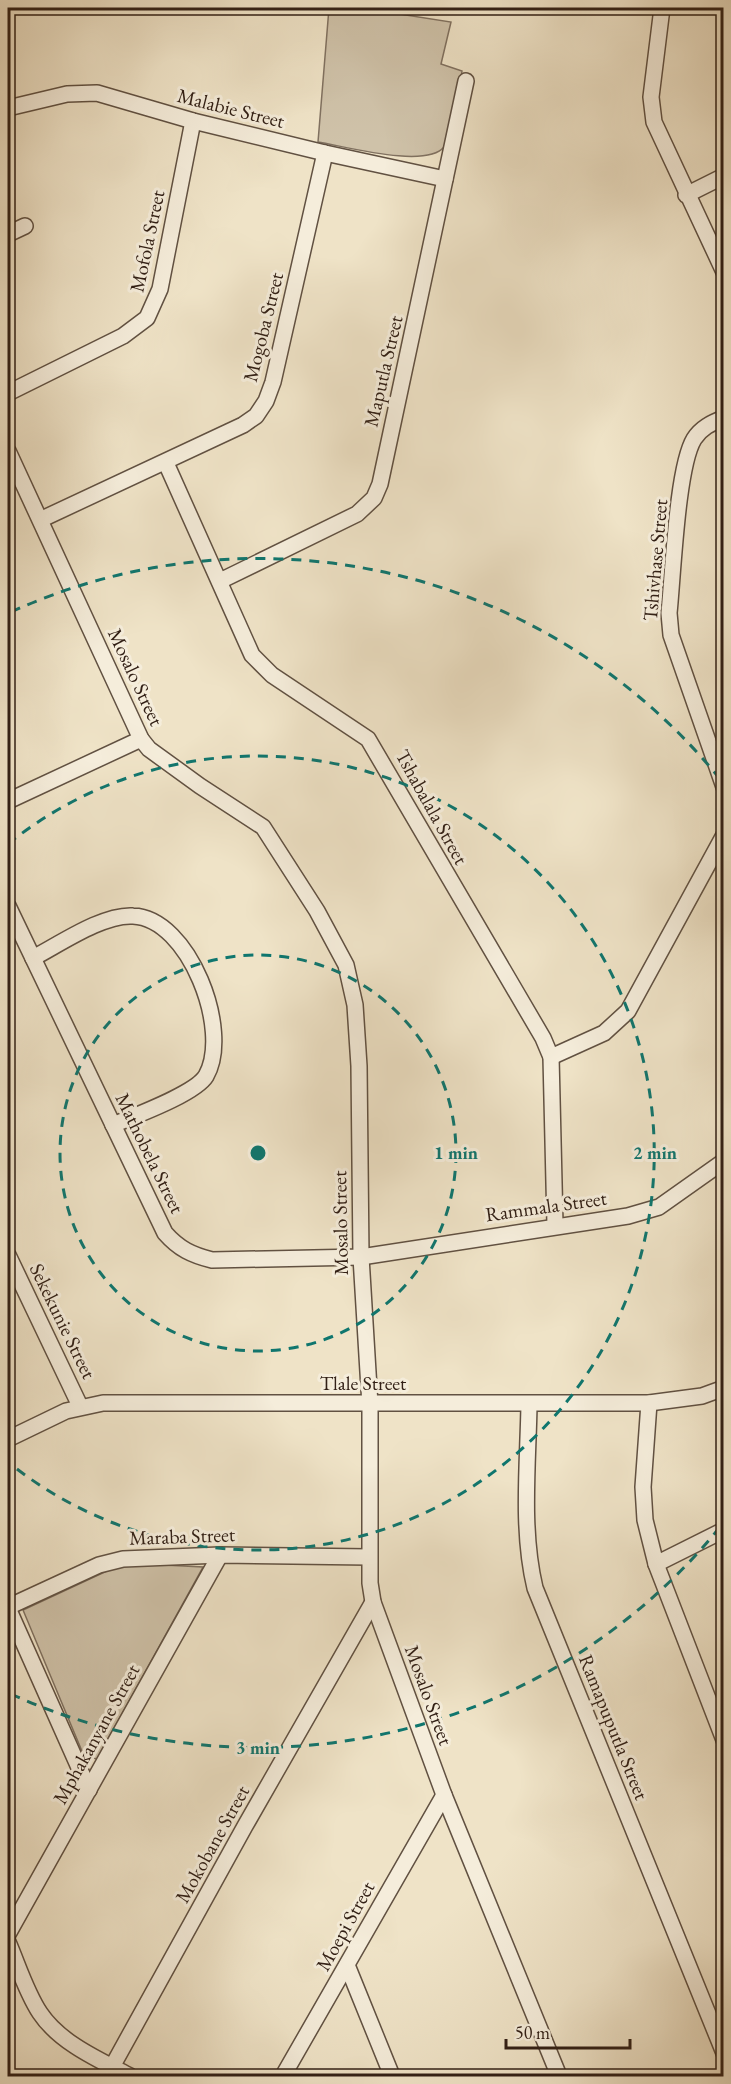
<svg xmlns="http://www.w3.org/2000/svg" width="731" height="2084" font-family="'EB Garamond',serif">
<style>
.green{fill:#cfc2a9;stroke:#807160;stroke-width:1.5}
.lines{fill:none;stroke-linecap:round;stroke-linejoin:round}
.minor-casing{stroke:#615142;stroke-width:18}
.minor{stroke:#f5eddb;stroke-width:15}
.ring{fill:none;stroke:#0f766e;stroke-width:3;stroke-dasharray:10 8}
.labels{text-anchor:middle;stroke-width:6;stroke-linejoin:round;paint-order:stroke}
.street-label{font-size:20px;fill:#322016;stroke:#f5eddb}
.centre{fill:#0f766e;stroke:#f5eddb;stroke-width:3}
.ring-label{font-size:18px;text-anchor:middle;font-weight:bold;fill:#0f766e;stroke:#f5eddb;stroke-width:6;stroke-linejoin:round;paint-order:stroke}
</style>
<rect width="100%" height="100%" fill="#efe3c7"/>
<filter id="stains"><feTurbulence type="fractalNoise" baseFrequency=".00333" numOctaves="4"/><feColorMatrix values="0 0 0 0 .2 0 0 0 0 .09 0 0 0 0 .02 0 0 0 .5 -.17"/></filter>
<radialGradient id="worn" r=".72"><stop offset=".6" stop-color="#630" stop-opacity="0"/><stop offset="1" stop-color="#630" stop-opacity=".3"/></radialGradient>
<!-- green -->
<g class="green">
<path d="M329,8H361L451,22L441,64L462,71C459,90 456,133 444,147C426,169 344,146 318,142Z"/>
<path d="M124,1563L203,1567L97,1759L84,1756L23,1610Z"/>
</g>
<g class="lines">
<!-- minor casing -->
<g class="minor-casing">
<g id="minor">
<path d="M662,8L651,97L654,122L724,272"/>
<path d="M8,108L67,94L97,93L193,121L325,153L445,179"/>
<path d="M686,195L724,176"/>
<path d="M8,234L25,226"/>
<path d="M8,393L123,336L147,318L160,289L193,121"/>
<path d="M724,418C711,423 701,428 694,439C677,467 673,575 669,613L671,635L724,787"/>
<path d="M8,451L141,739L149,749L200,786L263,827L317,911L346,965L355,1005L359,1066L361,1257L370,1405V1583L373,1602L444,1795L559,2076"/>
<path d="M166,463L252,655L272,675L368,739L543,1038L551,1057L555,1225"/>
<path d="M42,519L243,425L256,416L266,401L273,382L325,153"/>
<path d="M220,581L357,514L374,498L380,484L466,81"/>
<path d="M8,801L141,739"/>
<path d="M8,906L165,1233C179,1249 192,1255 212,1260L361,1257L628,1216L659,1207L724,1161"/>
<path d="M33,958C60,944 103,914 133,916C189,918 232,1031 206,1076C195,1094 134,1116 113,1125"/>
<path d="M551,1057L604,1033L628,1011L724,835"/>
<path d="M8,1255L80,1406"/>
<path d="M649,1403L643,1487L645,1520L656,1564L724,1740"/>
<path d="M529,1405C528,1465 521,1530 535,1588L724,2053"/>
<path d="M8,1439L66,1411L103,1403H649L702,1396L724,1388"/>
<path d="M656,1564L724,1530"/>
<path d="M8,1607L99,1565L123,1559L220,1555L369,1557"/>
<path d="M8,1608L89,1790"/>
<path d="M8,1934L220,1555"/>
<path d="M8,1942C18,1965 26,1992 40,2013C60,2043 99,2060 130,2076"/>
<path d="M347,1965L392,2076"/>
<path d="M107,2076L245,1826L373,1602"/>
<path d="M283,2076L444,1795"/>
</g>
</g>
<!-- minor -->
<use href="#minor" class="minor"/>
</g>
<!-- distance rings -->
<g class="ring">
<circle cx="258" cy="1153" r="198"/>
<path d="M8 844A397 397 0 1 1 8 1462"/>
<path d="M720 1527A595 595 0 0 1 11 1694M11 612A595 595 0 0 1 720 779"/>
</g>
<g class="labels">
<!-- street labels -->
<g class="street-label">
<text transform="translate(231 108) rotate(14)" y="7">Malabie Street</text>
<text transform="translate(147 241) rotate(-78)" y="7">Mofola Street</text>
<text transform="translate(263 327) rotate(-76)" y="7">Mogoba Street</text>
<text transform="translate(383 371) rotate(-77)" y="7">Maputla Street</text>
<text transform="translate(655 560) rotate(-85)" y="7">Tshivhase Street</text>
<text transform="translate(136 677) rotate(65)" y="7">Mosalo Street</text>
<text transform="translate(432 807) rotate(61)" y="7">Tshabalala Street</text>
<text transform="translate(150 1153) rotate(64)" y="7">Mathobela Street</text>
<text transform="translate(546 1206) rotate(-8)" y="7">Rammala Street</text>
<text transform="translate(340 1223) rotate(-91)" y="7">Mosalo Street</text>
<text transform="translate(63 1321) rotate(64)" y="7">Sekekunie Street</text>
<text x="363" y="1390">Tlale Street</text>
<text transform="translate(182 1536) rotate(-2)" y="7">Maraba Street</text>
<text transform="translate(429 1695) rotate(70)" y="7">Mosalo Street</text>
<text transform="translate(614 1727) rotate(68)" y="7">Ramapuputla Street</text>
<text transform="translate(96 1734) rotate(-61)" y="7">Mphakanyane Street</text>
<text transform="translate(212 1844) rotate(-61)" y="7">Mokobane Street</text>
<text transform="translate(345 1926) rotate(-61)" y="7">Moepi Street</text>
</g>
</g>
<circle cx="258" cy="1153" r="9" class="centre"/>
<g class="ring-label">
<text x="456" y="1159">1 min</text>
<text x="655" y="1159">2 min</text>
<text x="258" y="1754">3 min</text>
</g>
<!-- margin -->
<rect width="731" height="2084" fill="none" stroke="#efe3c7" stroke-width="30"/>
<rect x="9" y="9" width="713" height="2066" fill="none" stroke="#322016" stroke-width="3"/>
<rect x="15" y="15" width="701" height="2054" fill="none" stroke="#322016" stroke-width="1.5"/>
<!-- scale -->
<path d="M506 2039v9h124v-9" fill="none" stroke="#322016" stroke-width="3"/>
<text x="515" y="2039" font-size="18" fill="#322016" stroke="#f5eddb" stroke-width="4.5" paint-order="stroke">50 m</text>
<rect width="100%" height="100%" filter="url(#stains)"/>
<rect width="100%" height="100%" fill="url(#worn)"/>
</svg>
